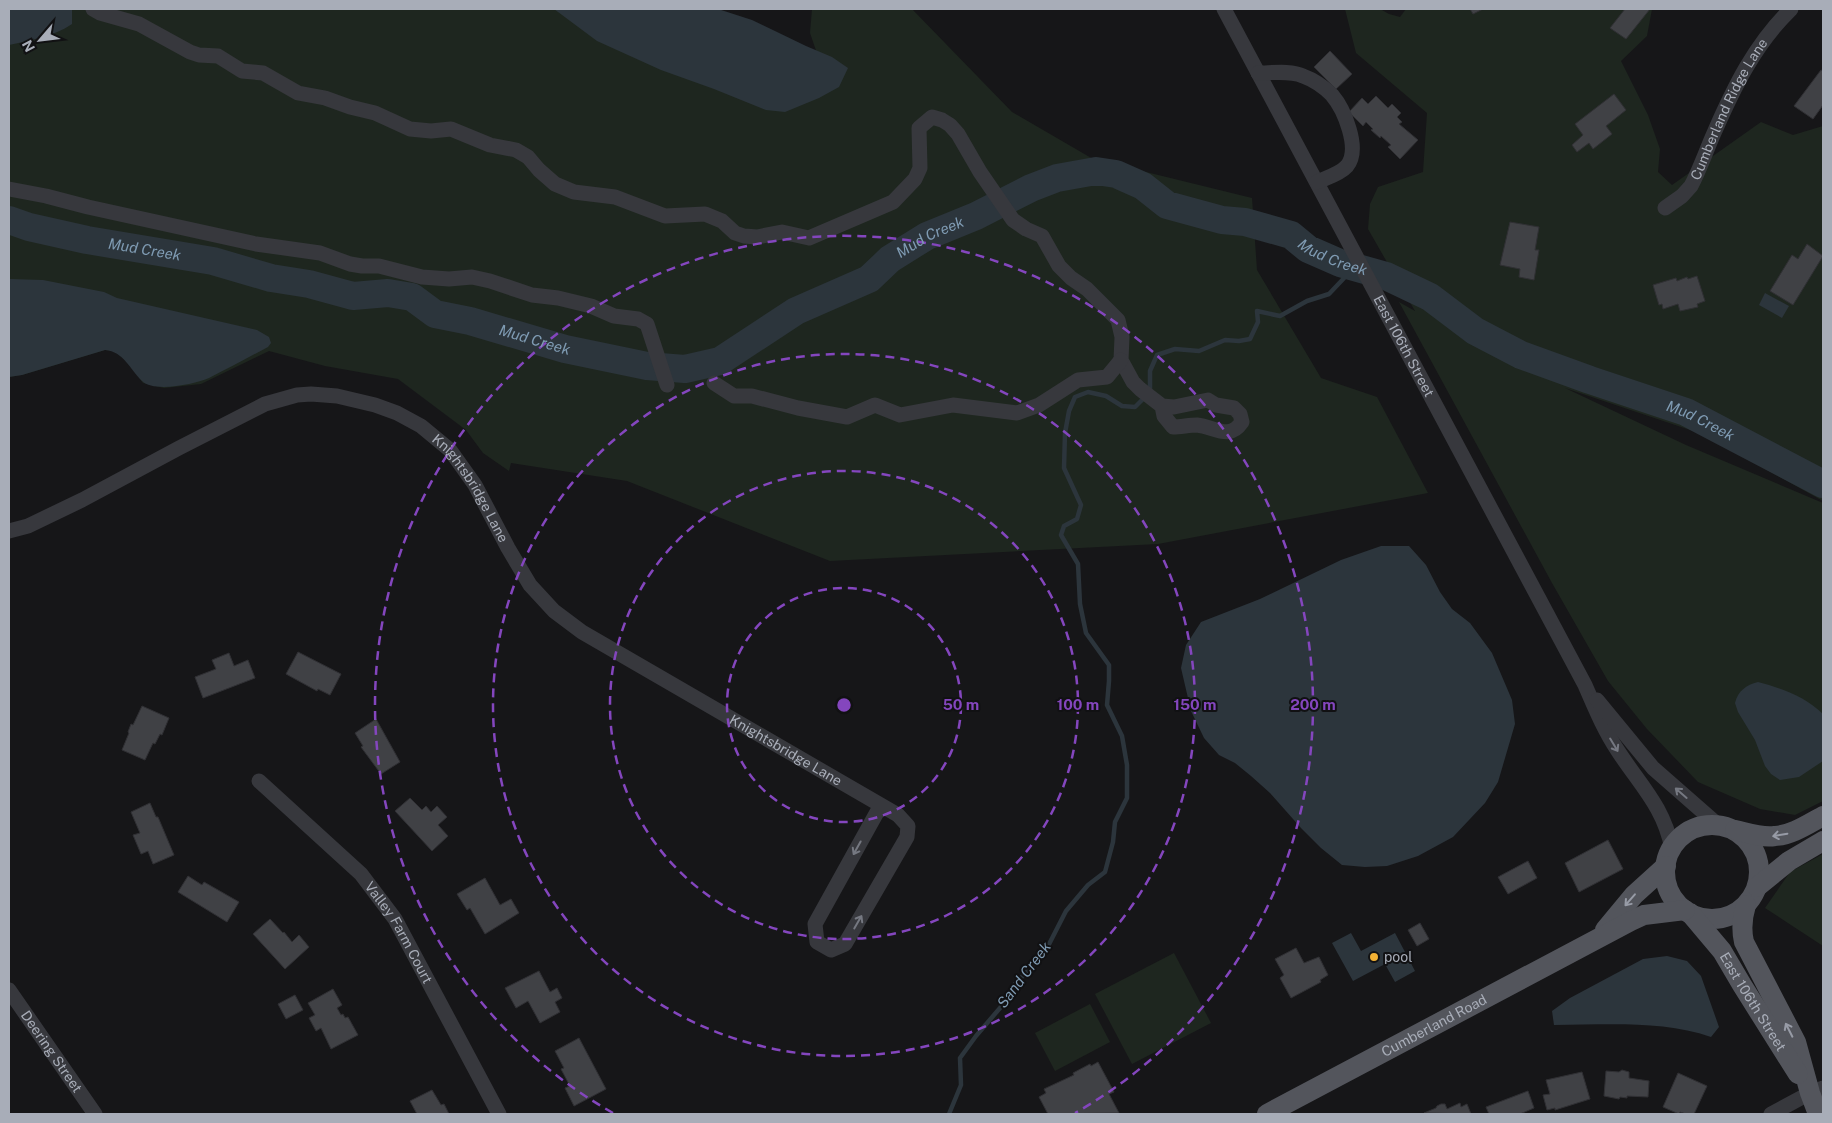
<svg xmlns="http://www.w3.org/2000/svg" width="1832" height="1123" font-family="'Public Sans',sans-serif">
<style>
.green{fill:#1e261f}
.water{fill:#2c353c}
.lines{fill:none;stroke-linecap:round;stroke-linejoin:round}
.stream{stroke:#2c353c;stroke-width:4.5}
.river{stroke:#2c353c;stroke-width:28}
.building{fill:#404145;stroke:#303034}
.minor{stroke:#37383d;stroke-width:15}
.major{stroke:#53555c;stroke-width:20}
.oneway{stroke:#757881}
.oneway2{stroke:#979ba6}
.ring{fill:none;stroke:#8446be;stroke-width:2.5;stroke-dasharray:9 6}
.poi-dot{fill:#f2b134;stroke:#111113;stroke-width:2}
.labels{text-anchor:middle;stroke-width:4;stroke-linejoin:round;paint-order:stroke}
.street-label{font-size:14px;fill:#a8adb8;stroke:#111113}
.poi-label{font-size:14px;fill:#a8adb8;stroke:#111113;text-anchor:start}
.water-label{font-size:15px;font-style:italic;fill:#7f9bb3;stroke:#111113}
.centre{fill:#8446be;stroke:#111113;stroke-width:2.5}
.ring-label{font-size:15px;text-anchor:middle;font-weight:bold;fill:#8446be;stroke:#111113;stroke-width:4;stroke-linejoin:round;paint-order:stroke}
</style>
<rect width="100%" height="100%" fill="#161618"/>
<!-- green -->
<g class="green">
<path d="M9,9H630L822,68L810,33L812,9H912L1012,112L1093,159L1252,198L1257,270L1321,378L1377,397L1428,493L1158,544L830,561L627,481L511,463L509,471L483,453L466,430L398,379L325,366L269,351L201,384L164,388L143,383L130,365L115,351L105,350L22,375L9,377Z"/>
<path d="M1345,9H1380L1389,14L1400,17L1406,9H1652L1647,36L1621,61L1648,115L1660,149L1658,172L1672,185L1761,122L1793,135L1823,126V501L1702,434L1565,388L1686,445L1823,503V801L1795,815L1760,809L1698,782L1647,729L1608,681L1552,583L1399,302L1415,311L1368,229L1370,204L1378,187L1423,172L1427,113L1356,53Z"/>
<path d="M1823,854V946L1765,908L1790,872Z"/>
<path d="M1174,953L1211,1023L1132,1064L1095,994Z"/>
<path d="M1090,1004L1110,1042L1055,1071L1035,1033Z"/>
</g>
<!-- water -->
<g class="water">
<path d="M9,9H72V24C53,37 31,40 9,45Z"/>
<path d="M554,9H718L752,20L806,46L832,57L848,68L839,87L819,98L785,112L766,110L714,89L661,70L597,41Z"/>
<path d="M9,279L43,280L104,292L117,298L257,330L269,337L271,343L268,347C249,357 229,368 209,378C195,384 154,393 142,381C129,368 124,352 105,350L22,375L9,377Z"/>
<path d="M1765,293L1789,306L1782,318L1759,305Z"/>
<path d="M1381,546H1409L1426,565L1440,592L1452,609L1470,623L1492,653L1512,700L1515,724L1498,782L1485,803L1453,837L1418,856L1387,866L1365,867L1342,865L1321,848L1301,828L1270,793L1251,776L1235,763L1219,755L1204,738L1191,711L1181,668L1186,645L1201,622L1260,599L1341,560Z"/>
<path d="M1758,682C1781,688 1806,697 1823,714V761L1799,777L1780,780L1771,774L1765,766L1755,740L1738,712L1735,703C1738,691 1746,685 1758,682Z"/>
<path d="M1351,933L1361,951L1395,933L1415,971L1395,982L1385,964L1353,981L1332,943Z"/>
<path d="M1667,956L1687,961L1701,976L1719,1027L1711,1037C1662,1020 1605,1025 1554,1025L1552,1011L1570,998L1643,959Z"/>
</g>
<g class="lines">
<!-- stream -->
<path class="stream" d="M949,1114L961,1085L960,1058L976,1036L1000,1008L1014,985L1044,954L1066,911L1088,885L1105,872L1113,842L1115,822L1127,798V765L1122,736L1107,705L1109,681V665L1086,633L1080,604L1078,564L1061,535L1064,526L1077,519L1081,505L1064,468L1065,433L1069,411L1075,397L1088,392L1106,396L1122,406L1135,407L1150,392V371L1157,355L1175,349L1199,351L1225,340L1239,341L1250,339L1258,322L1257,311L1280,316L1307,301L1329,294L1346,276L1350,266"/>
<!-- river -->
<path class="river" id="s1" d="M9,220L29,227L87,240L213,261L271,278L309,284L353,296L388,293L412,297L435,314L470,321L565,349L647,366L685,369L720,361L796,311L869,279L890,259L927,236L976,216L1031,188L1057,178L1096,171L1116,174L1143,186L1167,205L1222,220L1245,222L1291,235L1308,249L1340,263L1386,276L1430,297L1475,331L1521,355L1590,380L1686,412L1823,484"/>
</g>
<!-- building -->
<g class="building">
<path d="M1470,9H1483L1473,14Z"/>
<path d="M1625,9H1650L1626,39L1610,28Z"/>
<path d="M1330,51L1352,74L1336,89L1314,67Z"/>
<path d="M1821,70L1823,71V105L1813,119L1794,106Z"/>
<path d="M1614,94L1626,110L1606,126L1612,134L1593,149L1589,143L1577,152L1572,145L1583,135L1575,124Z"/>
<path d="M1376,96L1388,108L1392,104L1401,113L1397,117L1402,122L1399,124L1418,140L1400,159L1388,147L1391,145L1381,136L1380,138L1371,130L1373,129L1366,122L1363,126L1349,112L1362,98L1368,104Z"/>
<path d="M1510,222L1539,227L1535,250H1539L1534,280L1519,277L1520,269L1500,265Z"/>
<path d="M1807,244L1823,256L1793,305L1770,291L1792,255L1798,259Z"/>
<path d="M1697,276L1705,301L1697,304L1698,307L1680,311L1678,304L1663,309L1662,304L1659,305L1653,285L1676,278L1677,281L1687,277L1688,279Z"/>
<path d="M298,652L341,674L330,695L318,689L317,691L286,674Z"/>
<path d="M229,653L234,666L248,660L255,678L203,698L195,677L216,669L212,660Z"/>
<path d="M142,706L169,718L162,735L160,734L155,744L153,743L145,760L122,750L129,733L128,732L131,724L133,725Z"/>
<path d="M376,719L400,762L381,774L361,747L363,746L355,733Z"/>
<path d="M410,798L422,810L426,806L431,812L437,806L447,817L438,825L448,836L432,851L395,811Z"/>
<path d="M150,803L156,817H158L174,855L153,864L148,851L141,854L133,835L140,833L131,812Z"/>
<path d="M1608,840L1623,869L1579,892L1565,863Z"/>
<path d="M1528,861L1537,878L1508,894L1498,877Z"/>
<path d="M188,876L202,885L204,882L239,902L227,922L178,892Z"/>
<path d="M485,878L500,905L511,899L519,913L485,934L470,908L467,910L457,894Z"/>
<path d="M270,919L283,933L284,932L292,942L299,935L309,947L285,969L253,934Z"/>
<path d="M1420,923L1429,939L1417,946L1408,930Z"/>
<path d="M1296,948L1304,963L1319,957L1328,975L1320,980L1321,982L1291,998L1280,978L1284,975L1275,959Z"/>
<path d="M539,971L550,992L557,988L562,998L555,1002L560,1012L540,1023L528,1001L516,1008L505,988Z"/>
<path d="M333,989L342,1005L337,1008L341,1015L343,1014L345,1018L348,1017L358,1035L331,1049L321,1028L316,1031L309,1018L315,1015L308,1003Z"/>
<path d="M295,995L303,1010L286,1019L278,1004Z"/>
<path d="M579,1038L606,1089L574,1106L565,1088L570,1086L561,1069L564,1068L555,1051Z"/>
<path d="M1098,1062L1114,1092L1109,1094L1119,1113L1048,1114L1039,1097L1046,1093L1044,1089L1074,1075L1073,1073L1090,1064L1091,1066Z"/>
<path d="M1622,1070L1629,1072V1078L1649,1081L1648,1097L1627,1096V1098L1620,1097L1619,1099L1604,1096L1606,1071L1619,1072Z"/>
<path d="M1582,1072L1590,1099L1555,1110V1108L1547,1110L1543,1095L1550,1094L1546,1080Z"/>
<path d="M1678,1073L1707,1086L1694,1114H1686L1680,1112L1679,1114L1663,1107Z"/>
<path d="M432,1090L441,1105L444,1104L449,1114H417L410,1101Z"/>
<path d="M1528,1091L1534,1108L1520,1114H1489L1486,1107Z"/>
<path d="M1460,1103L1461,1107L1467,1104L1471,1114L1424,1113L1436,1108L1437,1106L1441,1104H1445L1447,1109Z"/>
</g>
<g class="lines">
<!-- minor -->
<g class="minor">
<path d="M93,9L100,13L139,24L190,52L199,55L218,56L242,71L263,73L298,93L325,98L350,107L375,113L410,129L431,131L451,129L490,145L516,150L528,157L539,170L555,184L574,192L615,197L665,216L705,214L722,221L735,233L744,236L757,237L782,232L809,238L893,202L915,179L920,168L919,128L932,117L942,120L950,125L958,134L980,172L1013,220L1026,229L1042,236L1059,266L1071,278L1087,289L1118,320L1122,337L1121,360L1133,382L1140,389L1162,406L1174,407L1208,400L1216,405L1234,408L1240,414L1242,422C1229,441 1215,427 1197,425C1189,425 1181,427 1173,427L1164,416L1162,406"/>
<path id="s2" d="M1224,9L1585,685C1595,708 1604,730 1618,751C1640,785 1664,807 1672,849"/>
<path d="M1258,73C1271,73 1291,70 1303,76C1314,80 1324,87 1332,95C1344,109 1361,149 1347,166C1340,174 1326,178 1317,182"/>
<path d="M9,189L46,196L88,207L256,244L320,253L350,264L362,266H379L422,277L449,279L472,277L490,281L532,295L558,298L591,306L614,316L638,319L647,324L667,385"/>
<path id="s3" d="M1665,208L1682,196L1691,186C1700,169 1706,151 1714,133C1734,87 1755,44 1791,9"/>
<path d="M714,383L734,396H752L798,408L847,417L875,405L900,415L953,405L1017,413L1039,405L1078,380L1107,377L1121,360"/>
<path id="s4" d="M9,531L28,526L82,500L179,448L265,404L297,395L311,394L337,396L375,405L397,413L421,426L450,450L475,485L508,548L530,585L554,611L582,632L898,815L908,826L907,837L845,944L831,950L817,942L815,924L881,805"/>
<path d="M1597,700L1653,768L1718,825"/>
<path id="s5" d="M259,781L361,874L395,919L499,1114"/>
<path id="s6" d="M9,990L95,1114"/>
<path d="M1771,1114L1810,1093L1823,1088"/>
</g>
<!-- major -->
<g class="major">
<circle cx="1712" cy="872" r="47"/>
<path d="M1735,830C1748,833 1762,838 1775,836C1792,835 1808,824 1823,816"/>
<path d="M1757,887L1789,861L1823,841"/>
<path d="M1746,905C1742,918 1741,929 1744,942L1796,1042L1810,1093L1818,1114"/>
<path id="s7" d="M1690,913L1722,951L1742,985L1798,1074"/>
<path d="M1605,930L1634,895L1666,866"/>
<path id="s8" d="M1267,1114L1631,921L1644,915L1685,910"/>
</g>
</g>
<!-- one-way arrows -->
<defs><path id="oneway-shaft" d="M-6 0H5M1.5-3L5.5 0L1.5 3" fill="none" stroke-width="1.6" stroke-linecap="round" stroke-linejoin="round" transform="scale(1.25)"/></defs>
<g class="oneway">
<use href="#oneway-shaft" transform="translate(1614 745) rotate(59)"/>
<use href="#oneway-shaft" transform="translate(1681 793) rotate(-139)"/>
<use href="#oneway-shaft" transform="translate(857 848) rotate(119)"/>
<use href="#oneway-shaft" transform="translate(858 922) rotate(-60)"/>
</g>
<g class="oneway2">
<use href="#oneway-shaft" transform="translate(1780 835) rotate(170)"/>
<use href="#oneway-shaft" transform="translate(1630 900) rotate(131)"/>
<use href="#oneway-shaft" transform="translate(1789 1030) rotate(-117)"/>
</g>
<!-- distance rings -->
<g class="ring">
<circle cx="844" cy="705" r="117"/>
<circle cx="844" cy="705" r="234"/>
<circle cx="844" cy="705" r="351"/>
<path d="M613 1113A469 469 0 1 1 1075 1113"/>
</g>
<!-- markers -->
<circle class="poi-dot" cx="1374" cy="957" r="5"/>
<g class="labels">
<!-- street labels -->
<g class="street-label">
<text dy="5" stroke="none"><textPath href="#s3" startOffset="120">Cumberland Ridge Lane</textPath></text>
<text dy="5" stroke="none"><textPath href="#s2" startOffset="382">East 106th Street</textPath></text>
<text dy="5" stroke="none"><textPath href="#s4" startOffset="530">Knightsbridge Lane</textPath></text>
<text dy="5" stroke="none"><textPath href="#s4" startOffset="950">Knightsbridge Lane</textPath></text>
<text dy="5" stroke="none"><textPath href="#s5" startOffset="208">Valley Farm Court</textPath></text>
<text dy="5" stroke="none"><textPath href="#s7" startOffset="109">East 106th Street</textPath></text>
<text dy="5" stroke="none"><textPath href="#s8" startOffset="189">Cumberland Road</textPath></text>
<text dy="5" stroke="none"><textPath href="#s6" startOffset="75">Deering Street</textPath></text>
</g>
<!-- poi labels -->
<g class="poi-label">
<text x="1384" y="962">pool</text>
</g>
<!-- water labels -->
<g class="water-label">
<text dy="5" stroke="none"><textPath href="#s1" startOffset="979">Mud Creek</textPath></text>
<text dy="5" stroke="none"><textPath href="#s1" startOffset="139">Mud Creek</textPath></text>
<text dy="5" stroke="none"><textPath href="#s1" startOffset="1415">Mud Creek</textPath></text>
<text dy="5" stroke="none"><textPath href="#s1" startOffset="544">Mud Creek</textPath></text>
<text dy="5" stroke="none"><textPath href="#s1" startOffset="1820">Mud Creek</textPath></text>
<text transform="translate(1024 975) rotate(-53)" y="5">Sand Creek</text>
</g>
</g>
<circle cx="844" cy="705" r="8" class="centre"/>
<g class="ring-label">
<text x="961" y="710">50 m</text>
<text x="1078" y="710">100 m</text>
<text x="1195" y="710">150 m</text>
<text x="1313" y="710">200 m</text>
</g>
<!-- border -->
<rect width="1832" height="1123" fill="none" stroke="#a8adb8" stroke-width="20"/>
<!-- north arrow -->
<g transform="translate(40 40) rotate(242)" stroke="#111113" stroke-width="4" paint-order="stroke">
<path d="M0-4L9 19L0 12L-9 19Z" fill="#a8adb8"/>
<text y="-8" font-size="14" font-weight="bold" text-anchor="middle" fill="#a8adb8">N</text>
</g>
</svg>
